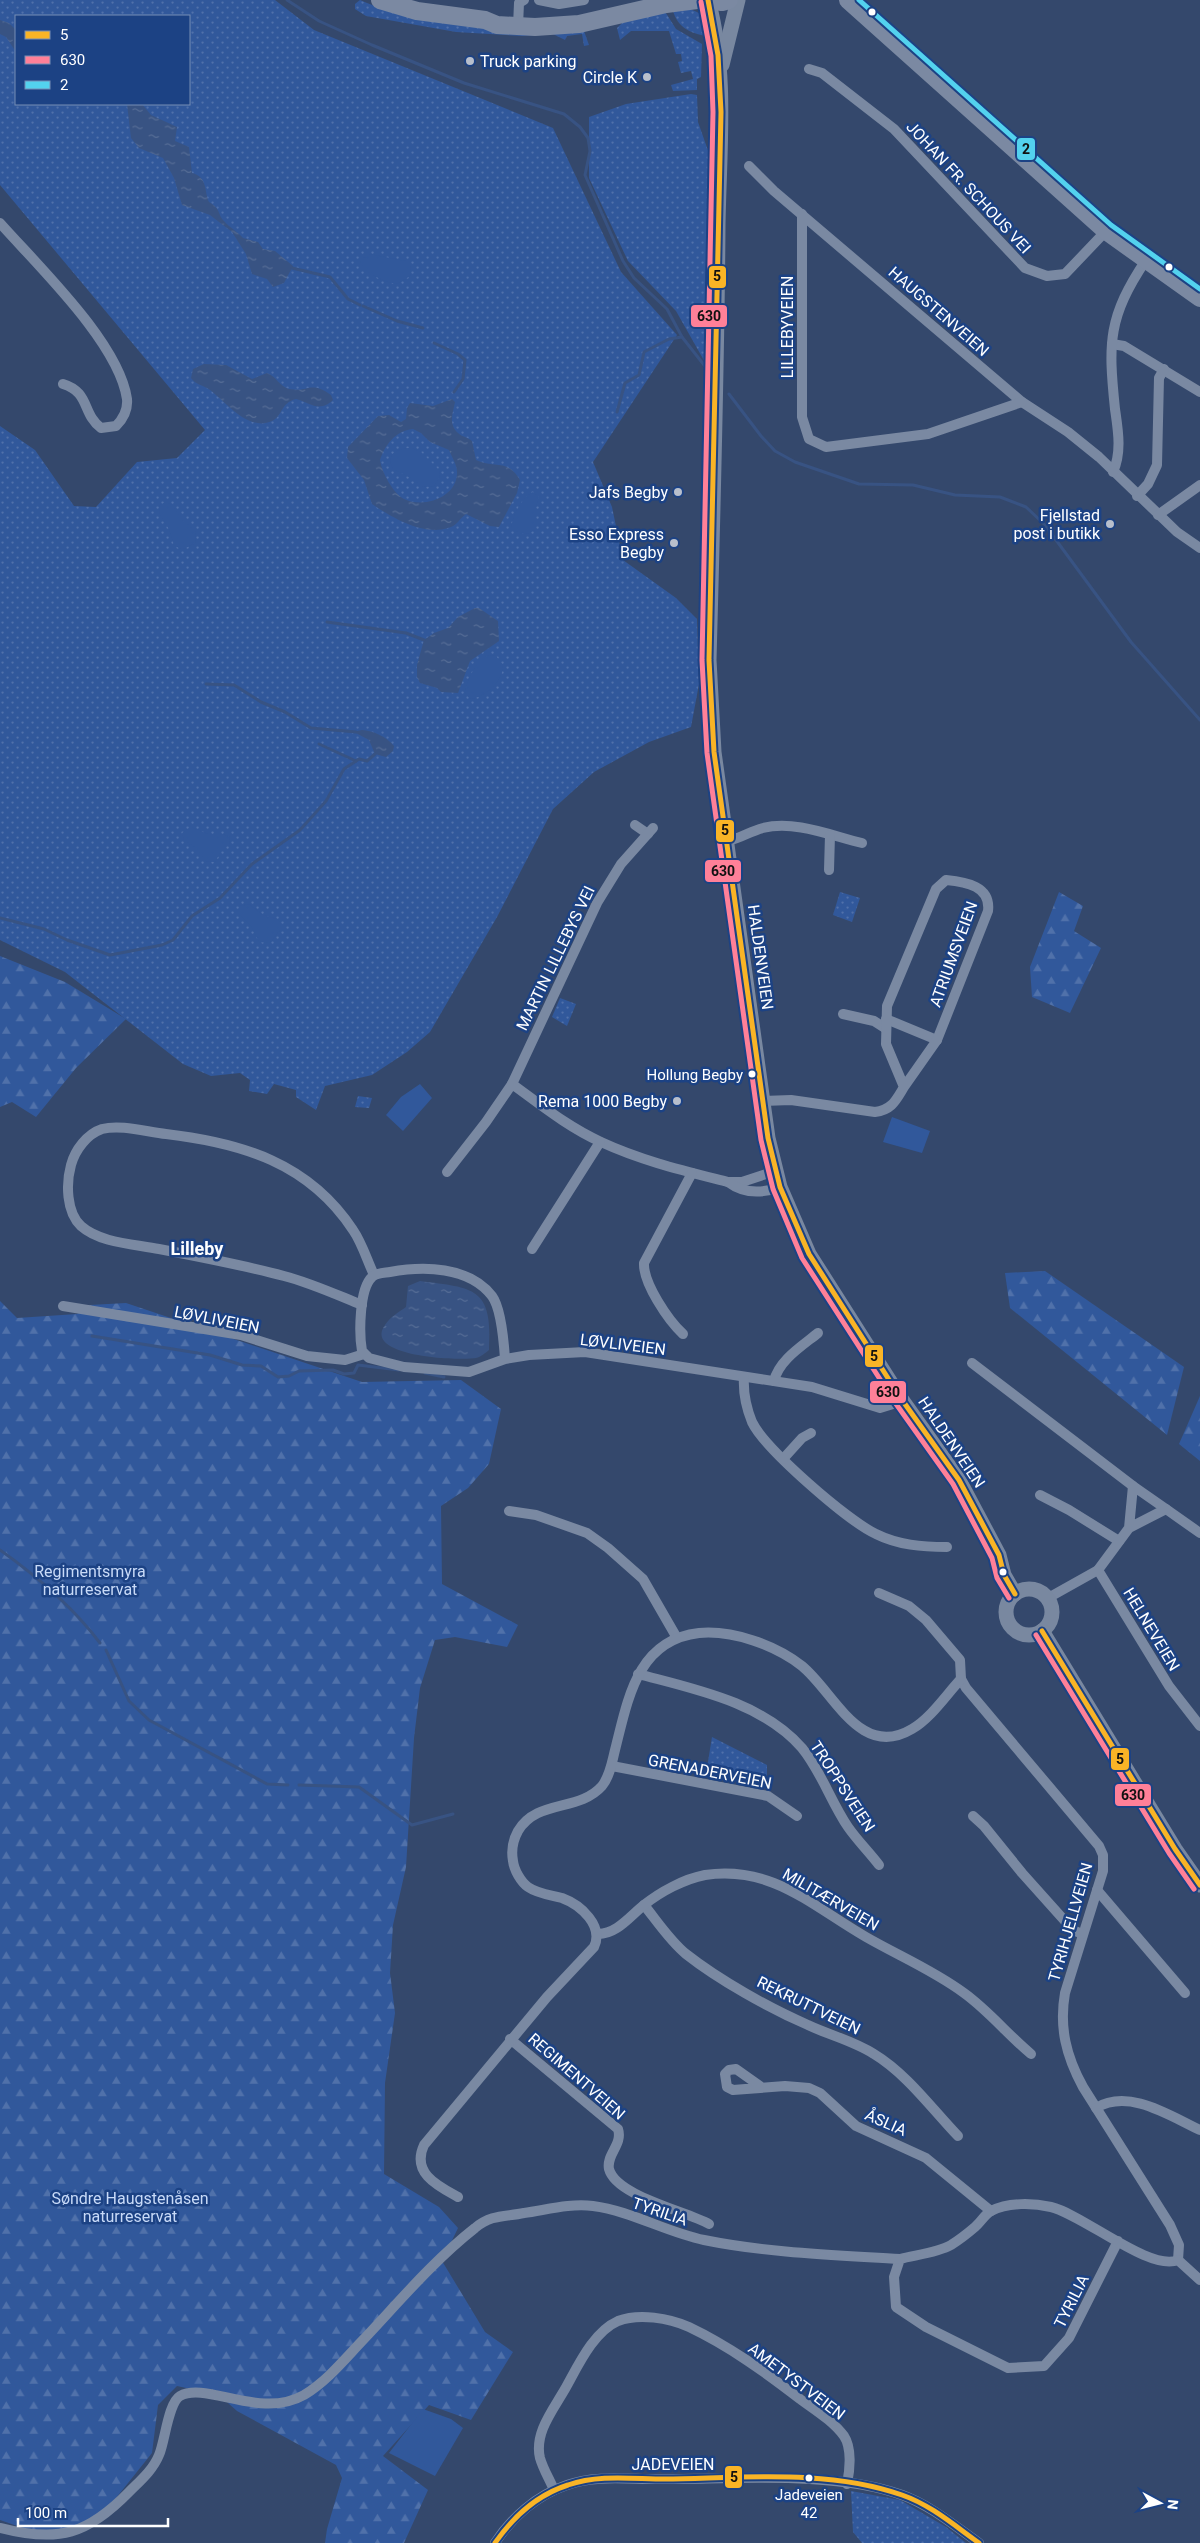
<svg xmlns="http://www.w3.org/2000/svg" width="1200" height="2543" font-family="Roboto,sans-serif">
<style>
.grass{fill:url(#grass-dots);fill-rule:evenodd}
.forest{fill:url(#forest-firs)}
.pitch{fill:#31589b}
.water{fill:url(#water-ripples);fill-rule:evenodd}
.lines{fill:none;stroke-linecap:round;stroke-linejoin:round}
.stream{stroke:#385383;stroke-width:3}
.street{stroke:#7a89a2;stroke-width:10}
.primary{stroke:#7988a0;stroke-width:15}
.highway{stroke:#7b89a2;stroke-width:18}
.bus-1-casing{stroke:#1c4284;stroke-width:9}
.bus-2-casing{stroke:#1c4284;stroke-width:9}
.bus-3-casing{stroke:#1c4284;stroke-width:9}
.bus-1{stroke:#f9b426;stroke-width:5}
.bus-2{stroke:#ff8098;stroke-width:5}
.bus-3{stroke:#53d2ee;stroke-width:5}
.bus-dot{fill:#fff;stroke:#1c4284;stroke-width:2}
.poi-dot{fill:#b8bfcc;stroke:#1c4284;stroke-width:2}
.labels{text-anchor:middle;stroke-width:5;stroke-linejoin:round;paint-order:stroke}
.bus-label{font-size:15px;fill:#fff;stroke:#1c4284;text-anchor:end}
.poi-label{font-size:16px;fill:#fff;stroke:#1c4284;text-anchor:end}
.street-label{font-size:16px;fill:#fff;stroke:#1c4284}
.park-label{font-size:16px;fill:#c8daf8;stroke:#1c4284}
.neighbourhood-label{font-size:18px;font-weight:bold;fill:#fff;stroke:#1c4284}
.line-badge{stroke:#1c4284;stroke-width:2}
.pale-badge-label{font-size:14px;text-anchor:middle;font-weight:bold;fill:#111}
</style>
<defs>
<pattern id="grass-dots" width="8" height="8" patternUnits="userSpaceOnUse" patternTransform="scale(1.25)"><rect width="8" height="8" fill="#31589b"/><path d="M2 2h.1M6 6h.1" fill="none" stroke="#5071aa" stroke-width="1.8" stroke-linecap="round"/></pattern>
<pattern id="forest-firs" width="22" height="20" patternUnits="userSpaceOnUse" patternTransform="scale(1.25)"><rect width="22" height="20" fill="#31589b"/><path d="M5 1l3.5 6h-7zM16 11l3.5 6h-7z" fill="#5071aa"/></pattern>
<pattern id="water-ripples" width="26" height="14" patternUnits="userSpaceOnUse" patternTransform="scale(1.25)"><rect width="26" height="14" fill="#385383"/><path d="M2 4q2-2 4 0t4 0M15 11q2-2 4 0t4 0" fill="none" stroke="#566d96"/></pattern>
</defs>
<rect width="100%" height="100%" fill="#34486c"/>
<!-- grass -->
<g class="grass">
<path d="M0,0H275L314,30L553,128L621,272L677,335L593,462L612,507L623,560L676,598L697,619L699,684L691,727L649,742L594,772L553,809L497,917L430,1032L407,1052L372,1075L325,1086L316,1110L296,1097V1090L274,1084L267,1094L249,1091L250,1080L240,1073L211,1076L183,1064L65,972L0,940V426L35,450L74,506L96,507L137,462L177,458L205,430L0,185ZM16,16H189V104H16Z"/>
<path d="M360,0C377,8 395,12 412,16C469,30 525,30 584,31L589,45L584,46L582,34L567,36L565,40L553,34L522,36L456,32L366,16L355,9V4Z"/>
<path d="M686,9C704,11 707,21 711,37C693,34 677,29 673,10Z"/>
<path d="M664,10L676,29L702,44L701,77L697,79V90L673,91L671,85L693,79L691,71L681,73L678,62L682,61L681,54H676L669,31H631L620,40L617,28L622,23Z"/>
<path d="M691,94L697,95L698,122L711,159L712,327L706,364L676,311L628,261L589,178V117L626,104Z"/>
<path d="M840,892L860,898L852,922L833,915Z"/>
<path d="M560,998L576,1004L567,1026L552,1017Z"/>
<path d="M358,1096L372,1098L369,1108L355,1107Z"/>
<path d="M712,1737L767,1765V1787L706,1774Z"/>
<path d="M851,2491L900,2500L946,2527L966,2543H862L853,2532Z"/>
</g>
<!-- forest -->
<g class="forest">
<path d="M1059,892L1083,906L1074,931L1101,948L1070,1013L1032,997L1030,967Z"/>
<path d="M0,956L65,982L126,1019L76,1068L36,1117L12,1102L0,1107Z"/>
<path d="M1045,1271L1184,1367L1167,1435L1010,1308L1005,1273Z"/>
<path d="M0,1301L17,1318L77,1314L90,1305L126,1303L362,1382L461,1380L501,1409L489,1464L468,1488L441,1506L442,1584L518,1625L507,1647L455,1637L435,1640L420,1688L414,1738L406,1867L393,1925L390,1973L395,2013L385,2083L384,2174L439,2207L458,2228L442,2261L485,2332L513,2352L471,2420L429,2405L383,2456L428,2490L404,2543H325L327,2529L342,2478L336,2465L237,2411L219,2395L177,2386L158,2405L152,2453L104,2513L70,2531L29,2530L0,2520Z"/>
<path d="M1200,1396V1461L1179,1444Z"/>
</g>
<!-- pitch -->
<g class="pitch">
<path d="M369,254L406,261L411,267L410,276L397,284C384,282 364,273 360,261Z"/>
<path d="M412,448L421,452L440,471L439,478L434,486L422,487L411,478L393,469C385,453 399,448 412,448Z"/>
<path d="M533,492L539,497L536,507V529L529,533L520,534L512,528C510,518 524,495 533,492Z"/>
<path d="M166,502L172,505L183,521L196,531L195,543L182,550L174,545L169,529L159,513L160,505Z"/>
<path d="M490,655L496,656L502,664C506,679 484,698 470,699L465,692C468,678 476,660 490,655Z"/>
<path d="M191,827L208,834H223L230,837L229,844L221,851L215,862L206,861L197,849L184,840L182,833Z"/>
<path d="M249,904L263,915L277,919L280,922V930L270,943L259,942L251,926L240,915V906Z"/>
<path d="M420,1084L432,1098L403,1131L386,1115L401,1097Z"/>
<path d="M892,1117L930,1131L922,1153L883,1142Z"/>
<path d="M423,2409L451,2419L463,2428L435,2476L389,2453Z"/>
</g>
<!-- water -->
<g class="water">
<path d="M0,20L9,23L16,30V52L6,37L0,34Z"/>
<path d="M127,104H142L151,115L177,127L175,141L189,147L192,173C208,177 204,191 209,202C222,210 217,214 224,221C230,228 237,231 243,238L258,242L263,249L275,251L293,266L284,283L273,287L267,279L252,274L246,254L232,232L210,215L182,205L174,178L163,158L139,148L131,138Z"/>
<path d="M204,364L226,365L252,379L267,373C276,376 280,387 289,389C308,393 310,380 331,395L333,400C319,413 311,403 296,399C280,403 283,416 272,421C248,432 226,402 210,390C203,385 196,385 191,378L193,369Z"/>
<path d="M452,399L455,402C453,413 448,424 458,433C462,437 468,437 472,441L476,460C495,469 507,458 520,480L517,493L499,527L490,526L466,514C459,519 457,526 448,528C423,536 391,517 372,504L364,480L347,458L348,447L378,416L389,415L401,422L406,419L407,408L410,403L433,406ZM413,429L421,433L430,442L449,450C452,457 457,465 457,472C458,497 424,509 404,499C393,493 382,473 380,460C385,445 395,431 413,429Z"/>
<path d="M475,608H479L498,621L499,641L470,661L458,693L441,692L437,688L420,683L417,677V665L424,640L434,633L448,628L458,617Z"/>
<path d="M362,730C373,731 386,736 394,746L393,751L386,757L375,754L369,740L356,733L357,731Z"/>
<path d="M420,1281C474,1288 493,1287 489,1350C485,1353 481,1357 476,1358C460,1361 362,1357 385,1325C390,1317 399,1312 406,1307L408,1286Z"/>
</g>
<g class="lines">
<!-- stream -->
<g class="stream">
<path d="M287,0L319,21L372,45L464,83L564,114L580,127L588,138L590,151L585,175L623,261L634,278L667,309L682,337L708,370"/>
<path d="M292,268L330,277L348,299L360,305"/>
<path d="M363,306L397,321L423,328"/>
<path d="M434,343L458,354L465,360L463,379L454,392"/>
<path d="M729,394L761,436L775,451L795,462L859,484L913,485L955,495L1000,497L1026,507L1045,525L1131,642L1200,720"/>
<path d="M617,412L625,383L639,375L644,352L669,339L682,337"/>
<path d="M327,622L406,633L424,640"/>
<path d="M206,684L234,685L261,702L285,712L311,728L356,732"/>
<path d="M319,744L356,761"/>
<path d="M0,918L44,929L67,940L110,955L162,945L173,940L192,916L220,898L252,864L300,830L326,801L344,769L359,759L367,761L375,754"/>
<path d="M92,1336L210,1355L242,1365L261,1366L278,1377L289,1376L299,1371L333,1370L344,1374L354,1373L358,1365L399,1370"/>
<path d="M425,1373L444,1377"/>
<path d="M0,1550C38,1577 72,1606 100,1643"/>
<path d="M106,1650L129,1701L149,1720L267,1784L288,1785"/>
<path d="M299,1785L359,1787L412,1825L453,1814"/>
</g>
<!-- street -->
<g class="street">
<path d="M539,0L559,4L584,0"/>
<path d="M518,26L519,3L524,0"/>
<path d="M809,69L822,73L894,129L1025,268L1047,276L1065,274L1106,231"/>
<path d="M749,166L774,191L1022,402L1068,432L1099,457L1177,532L1200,548"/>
<path d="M802,214V417L809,439L826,447L928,434L1022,402"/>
<path d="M0,223C38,266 119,343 127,399C128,410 123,419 116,426L101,428C82,414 90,392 63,384"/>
<path d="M1112,344L1124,346L1200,392"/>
<path d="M1113,472C1122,452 1118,430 1115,409C1108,342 1108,317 1146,260"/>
<path d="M1137,496L1148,484L1157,465L1159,378L1164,369"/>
<path d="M1158,515L1200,485"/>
<path d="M635,825L648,834"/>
<path d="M727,841C740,839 750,831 763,828C795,820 832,836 862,843"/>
<path d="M829,870L830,835"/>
<path d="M843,1014L874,1021L885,1028"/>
<path d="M886,1019L937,1040"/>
<path d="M512,1084L597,903L621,864L653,828"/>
<path d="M763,1101L791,1100L875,1112C892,1110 896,1100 904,1087L886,1044L887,1006L936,889L946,880C966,882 991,886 988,911L937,1040L904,1087"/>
<path d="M447,1172L486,1122L512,1084C541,1105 568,1127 601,1142C642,1161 685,1171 728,1182H742L775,1171"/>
<path d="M728,1182C744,1194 761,1194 780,1187"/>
<path d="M532,1249L600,1142"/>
<path d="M362,1305C337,1295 311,1283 284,1276C243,1265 201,1257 159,1249C134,1244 100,1243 81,1226C66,1212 66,1183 71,1165C75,1150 87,1134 102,1129C121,1124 147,1132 166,1134C242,1143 309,1163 353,1230C362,1243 367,1260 374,1275"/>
<path d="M63,1306L241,1335L307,1356L345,1360L364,1354"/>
<path d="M683,1334C668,1320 643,1283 644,1263L692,1173"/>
<path d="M505,1359C504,1344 501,1308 492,1296C469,1266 423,1266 390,1272C384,1273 376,1273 372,1277C359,1289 359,1334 362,1351L369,1358L404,1367L469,1372L505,1359L529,1355L585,1352L812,1387L880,1408L893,1404L900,1397"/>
<path d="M972,1363L1133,1486"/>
<path d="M744,1377C743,1392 746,1407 752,1422C765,1449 848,1521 876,1534C898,1545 922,1547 947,1547"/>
<path d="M774,1381C779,1360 802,1346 818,1333"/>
<path d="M783,1459L802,1438L811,1433"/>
<path d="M1040,1495L1069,1510L1119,1541"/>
<path d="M1166,1509L1200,1533"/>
<path d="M509,1511L536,1515L587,1533L608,1548L643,1579L677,1638"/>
<path d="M1098,1570L1169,1686L1200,1726"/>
<path d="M879,1593L909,1606L926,1620L960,1660L961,1679L966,1688L1099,1846L1103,1855V1871L1065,1993C1059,2027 1066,2056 1083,2087L1170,2225L1179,2245L1178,2260"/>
<path d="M1048,1598L1098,1570L1129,1528L1166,1509L1133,1486L1129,1528"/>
<path d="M638,1674C694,1689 762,1702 802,1748C821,1771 831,1802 848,1827C857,1840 869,1852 879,1865"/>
<path d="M612,1766L768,1796L797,1816"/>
<path d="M973,1816L984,1826L1022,1873L1073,1930L1082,1934"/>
<path d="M1097,1890L1185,1993"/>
<path d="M644,1905C657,1921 670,1941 686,1954C719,1980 769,2008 808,2025C829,2035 854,2041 874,2054C907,2074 932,2109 958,2136"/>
<path d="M598,1934C617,1934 630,1916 644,1905C660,1892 684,1879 705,1875C772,1865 812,1906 866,1937C899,1956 933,1970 964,1993C989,2011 1008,2035 1031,2054"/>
<path d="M510,2039L618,2129C623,2145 606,2154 609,2169C616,2196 686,2211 709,2224"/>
<path d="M760,2086L736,2069L729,2070L725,2074L727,2087L733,2090L785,2086L809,2088L820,2093L856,2126L926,2158L991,2211"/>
<path d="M1096,2108C1129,2088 1170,2116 1200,2130"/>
<path d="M458,2197C438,2186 411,2173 424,2145L547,1997L594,1947C604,1926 581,1905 562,1898C551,1895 538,1894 528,1887C521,1882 514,1870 513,1861C511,1850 513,1840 518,1831C537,1799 579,1812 602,1786C610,1776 612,1762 615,1750C628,1699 637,1640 699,1633C733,1630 775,1645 802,1666C834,1692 860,1760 912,1729C931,1718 946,1695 961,1679"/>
<path d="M1118,2241L1069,2338L1044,2366L1008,2368L926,2327L896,2307L894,2277L900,2259C915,2255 937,2253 951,2245C959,2240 968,2233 975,2227C981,2222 985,2214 991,2211C1009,2202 1033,2203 1051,2207C1084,2215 1150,2272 1178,2260"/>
<path d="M1178,2260L1200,2280"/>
<path d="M554,2490C550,2480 543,2469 540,2458C534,2433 553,2410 565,2389C578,2366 593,2332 618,2321C639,2313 669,2318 689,2327C729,2346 765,2372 800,2399C815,2410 833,2421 844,2436C852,2448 850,2470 847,2484"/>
<path d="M1,2528C59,2543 88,2534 129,2492C140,2481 153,2470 159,2455C165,2442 168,2403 180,2396C206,2381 260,2420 304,2395C327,2381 344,2360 362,2341C398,2303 433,2261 475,2228C492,2214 505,2217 524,2213C546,2210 570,2203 593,2206C631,2211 666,2232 704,2240C768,2253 835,2255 900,2259"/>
<path d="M495,2543C512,2517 537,2495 567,2485C597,2474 633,2480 665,2479C735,2479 837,2471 902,2495C930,2505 955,2526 979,2543"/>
</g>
<!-- primary -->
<g class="primary">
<path d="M708,0C728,72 719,152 718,226C717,370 713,515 709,660L714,752L768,1138L780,1187L809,1254L900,1397L959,1480L999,1555L1004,1575L1015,1594"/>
<path d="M722,65L738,0"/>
<circle cx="1029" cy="1612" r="23"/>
<path d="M1042,1631L1175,1849L1200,1885"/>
</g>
<!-- highway -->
<g class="highway">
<path d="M380,0L417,11L485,20L497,25L535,27L579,24L666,4L697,0"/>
<path d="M710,0L722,2L729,0"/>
<path d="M848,0L1106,231L1200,298"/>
</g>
<!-- bus-1 casing -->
<g class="bus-1-casing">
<g id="bus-1">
<path d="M708,0L718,55L721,112L709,660L714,752L768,1138L780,1187L809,1254L900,1397L959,1480L999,1555L1004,1575L1015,1594"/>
<path d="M1042,1631L1175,1849L1200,1885"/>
<path d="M495,2543C513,2517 537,2495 568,2485C599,2474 633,2479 665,2479C743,2478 828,2469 902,2495C931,2505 955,2526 979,2543"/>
</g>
</g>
<!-- bus-2 casing -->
<g class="bus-2-casing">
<g id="bus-2">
<path d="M701,2L711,56L713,112L702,660L707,753L761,1140L773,1189L802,1258L894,1401L953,1484L992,1558L997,1578L1009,1598"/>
<path d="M1036,1635L1169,1853L1194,1889"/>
</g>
</g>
<!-- bus-3 casing -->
<g class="bus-3-casing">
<path id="bus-3" d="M859,0L1111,225L1200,289"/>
</g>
<!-- bus-1 -->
<use href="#bus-1" class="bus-1"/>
<!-- bus-2 -->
<use href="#bus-2" class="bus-2"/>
<!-- bus-3 -->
<use href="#bus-3" class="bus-3"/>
</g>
<!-- markers -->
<g class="bus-dot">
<circle cx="872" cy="12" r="4.5"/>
<circle cx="1169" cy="267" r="4.5"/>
<circle cx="752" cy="1074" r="4.5"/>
<circle cx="1003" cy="1572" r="4.5"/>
<circle cx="809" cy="2478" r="4.5"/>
</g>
<g class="poi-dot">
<circle cx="470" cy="61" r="5"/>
<circle cx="647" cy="77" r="5"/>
<circle cx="678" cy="492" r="5"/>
<circle cx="1110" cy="524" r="5"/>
<circle cx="674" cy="543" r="5"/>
<circle cx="677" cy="1101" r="5"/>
</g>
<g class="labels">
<!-- bus labels -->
<g class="bus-label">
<text x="743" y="1080">Hollung Begby</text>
<text x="809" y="2500" text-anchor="middle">Jadeveien<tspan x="809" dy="18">42</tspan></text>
</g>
<!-- poi labels -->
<g class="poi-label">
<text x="480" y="67" text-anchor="start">Truck parking</text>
<text x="637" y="83">Circle K</text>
<text x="668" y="498">Jafs Begby</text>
<text x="1100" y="521">Fjellstad<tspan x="1100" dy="18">post i butikk</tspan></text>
<text x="664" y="540">Esso Express<tspan x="664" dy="18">Begby</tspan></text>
<text x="667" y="1107">Rema 1000 Begby</text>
</g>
<!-- street labels -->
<g class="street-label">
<text transform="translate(969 187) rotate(47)" y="6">JOHAN FR. SCHOUS VEI</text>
<text transform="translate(939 311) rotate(41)" y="6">HAUGSTENVEIEN</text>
<text transform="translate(787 327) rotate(-90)" y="6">LILLEBYVEIEN</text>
<text transform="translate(953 954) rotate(-70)" y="6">ATRIUMSVEIEN</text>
<text transform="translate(761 957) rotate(82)" y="6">HALDENVEIEN</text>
<text transform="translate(555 958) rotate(-64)" y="6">MARTIN LILLEBYS VEI</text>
<text transform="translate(217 1319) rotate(11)" y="6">LØVLIVEIEN</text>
<text transform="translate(623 1344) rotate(7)" y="6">LØVLIVEIEN</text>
<text transform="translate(952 1442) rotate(56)" y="6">HALDENVEIEN</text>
<text transform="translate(1152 1629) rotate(59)" y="6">HELNEVEIEN</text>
<text transform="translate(710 1771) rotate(11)" y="6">GRENADERVEIEN</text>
<text transform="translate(843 1786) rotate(57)" y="6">TROPPSVEIEN</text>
<text transform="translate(831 1899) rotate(30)" y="6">MILITÆRVEIEN</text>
<text transform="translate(1070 1922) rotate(-74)" y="6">TYRIHJELLVEIEN</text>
<text transform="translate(809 2005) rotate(26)" y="6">REKRUTTVEIEN</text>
<text transform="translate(577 2076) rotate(41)" y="6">REGIMENTVEIEN</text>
<text transform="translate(886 2122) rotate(24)" y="6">ÅSLIA</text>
<text transform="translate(660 2211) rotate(19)" y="6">TYRILIA</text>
<text transform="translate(1071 2301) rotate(-63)" y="6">TYRILIA</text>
<text transform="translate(797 2381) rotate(37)" y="6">AMETYSTVEIEN</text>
<text x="673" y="2470">JADEVEIEN</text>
</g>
<!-- park labels -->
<g class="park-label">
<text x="90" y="1577">Regimentsmyra<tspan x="90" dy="18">naturreservat</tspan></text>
<text x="130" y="2204">Søndre Haugstenåsen<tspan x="130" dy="18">naturreservat</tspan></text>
</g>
<!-- neighbourhood labels -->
<g class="neighbourhood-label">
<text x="197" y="1255">Lilleby</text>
</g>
</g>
<g class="line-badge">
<rect x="1016" y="137" width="20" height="24" rx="5" fill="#53d2ee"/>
<rect x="708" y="265" width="19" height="24" rx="5" fill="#f9b426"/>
<rect x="690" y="304" width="38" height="24" rx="5" fill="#ff8098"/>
<rect x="715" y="819" width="20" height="24" rx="5" fill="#f9b426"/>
<rect x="704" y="859" width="38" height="24" rx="5" fill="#ff8098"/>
<rect x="864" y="1344" width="20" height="24" rx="5" fill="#f9b426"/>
<rect x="869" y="1380" width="38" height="24" rx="5" fill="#ff8098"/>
<rect x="1110" y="1747" width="20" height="24" rx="5" fill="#f9b426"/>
<rect x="1114" y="1783" width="38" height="24" rx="5" fill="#ff8098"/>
<rect x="724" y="2465" width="19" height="24" rx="5" fill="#f9b426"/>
</g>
<g class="pale-badge-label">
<text x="1026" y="154">2</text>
<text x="717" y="281">5</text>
<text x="709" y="321">630</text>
<text x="725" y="835">5</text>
<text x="723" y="876">630</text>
<text x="874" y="1361">5</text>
<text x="888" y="1397">630</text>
<text x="1120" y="1764">5</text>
<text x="1133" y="1800">630</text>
<text x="734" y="2482">5</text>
</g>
<!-- legend -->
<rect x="15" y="15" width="175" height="90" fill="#1c4284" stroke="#778eb5"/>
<rect x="25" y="31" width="25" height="8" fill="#f9b426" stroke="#778eb5"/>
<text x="60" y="40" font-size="15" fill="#ffffff">5</text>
<rect x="25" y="56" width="25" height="8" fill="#ff8098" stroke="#778eb5"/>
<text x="60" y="65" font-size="15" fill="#ffffff">630</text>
<rect x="25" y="81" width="25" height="8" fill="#53d2ee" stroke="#778eb5"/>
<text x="60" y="90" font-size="15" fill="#ffffff">2</text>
<!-- north arrow -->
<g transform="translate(1160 2503) rotate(97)" stroke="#1c4284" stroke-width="4" paint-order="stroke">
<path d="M0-4L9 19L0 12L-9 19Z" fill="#ffffff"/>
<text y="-8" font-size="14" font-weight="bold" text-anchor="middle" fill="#ffffff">N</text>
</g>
<!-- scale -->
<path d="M18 2518v8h150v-8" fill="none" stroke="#ffffff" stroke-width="2.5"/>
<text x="25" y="2518" font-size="15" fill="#ffffff" stroke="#1c4284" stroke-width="4" paint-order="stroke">100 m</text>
</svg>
